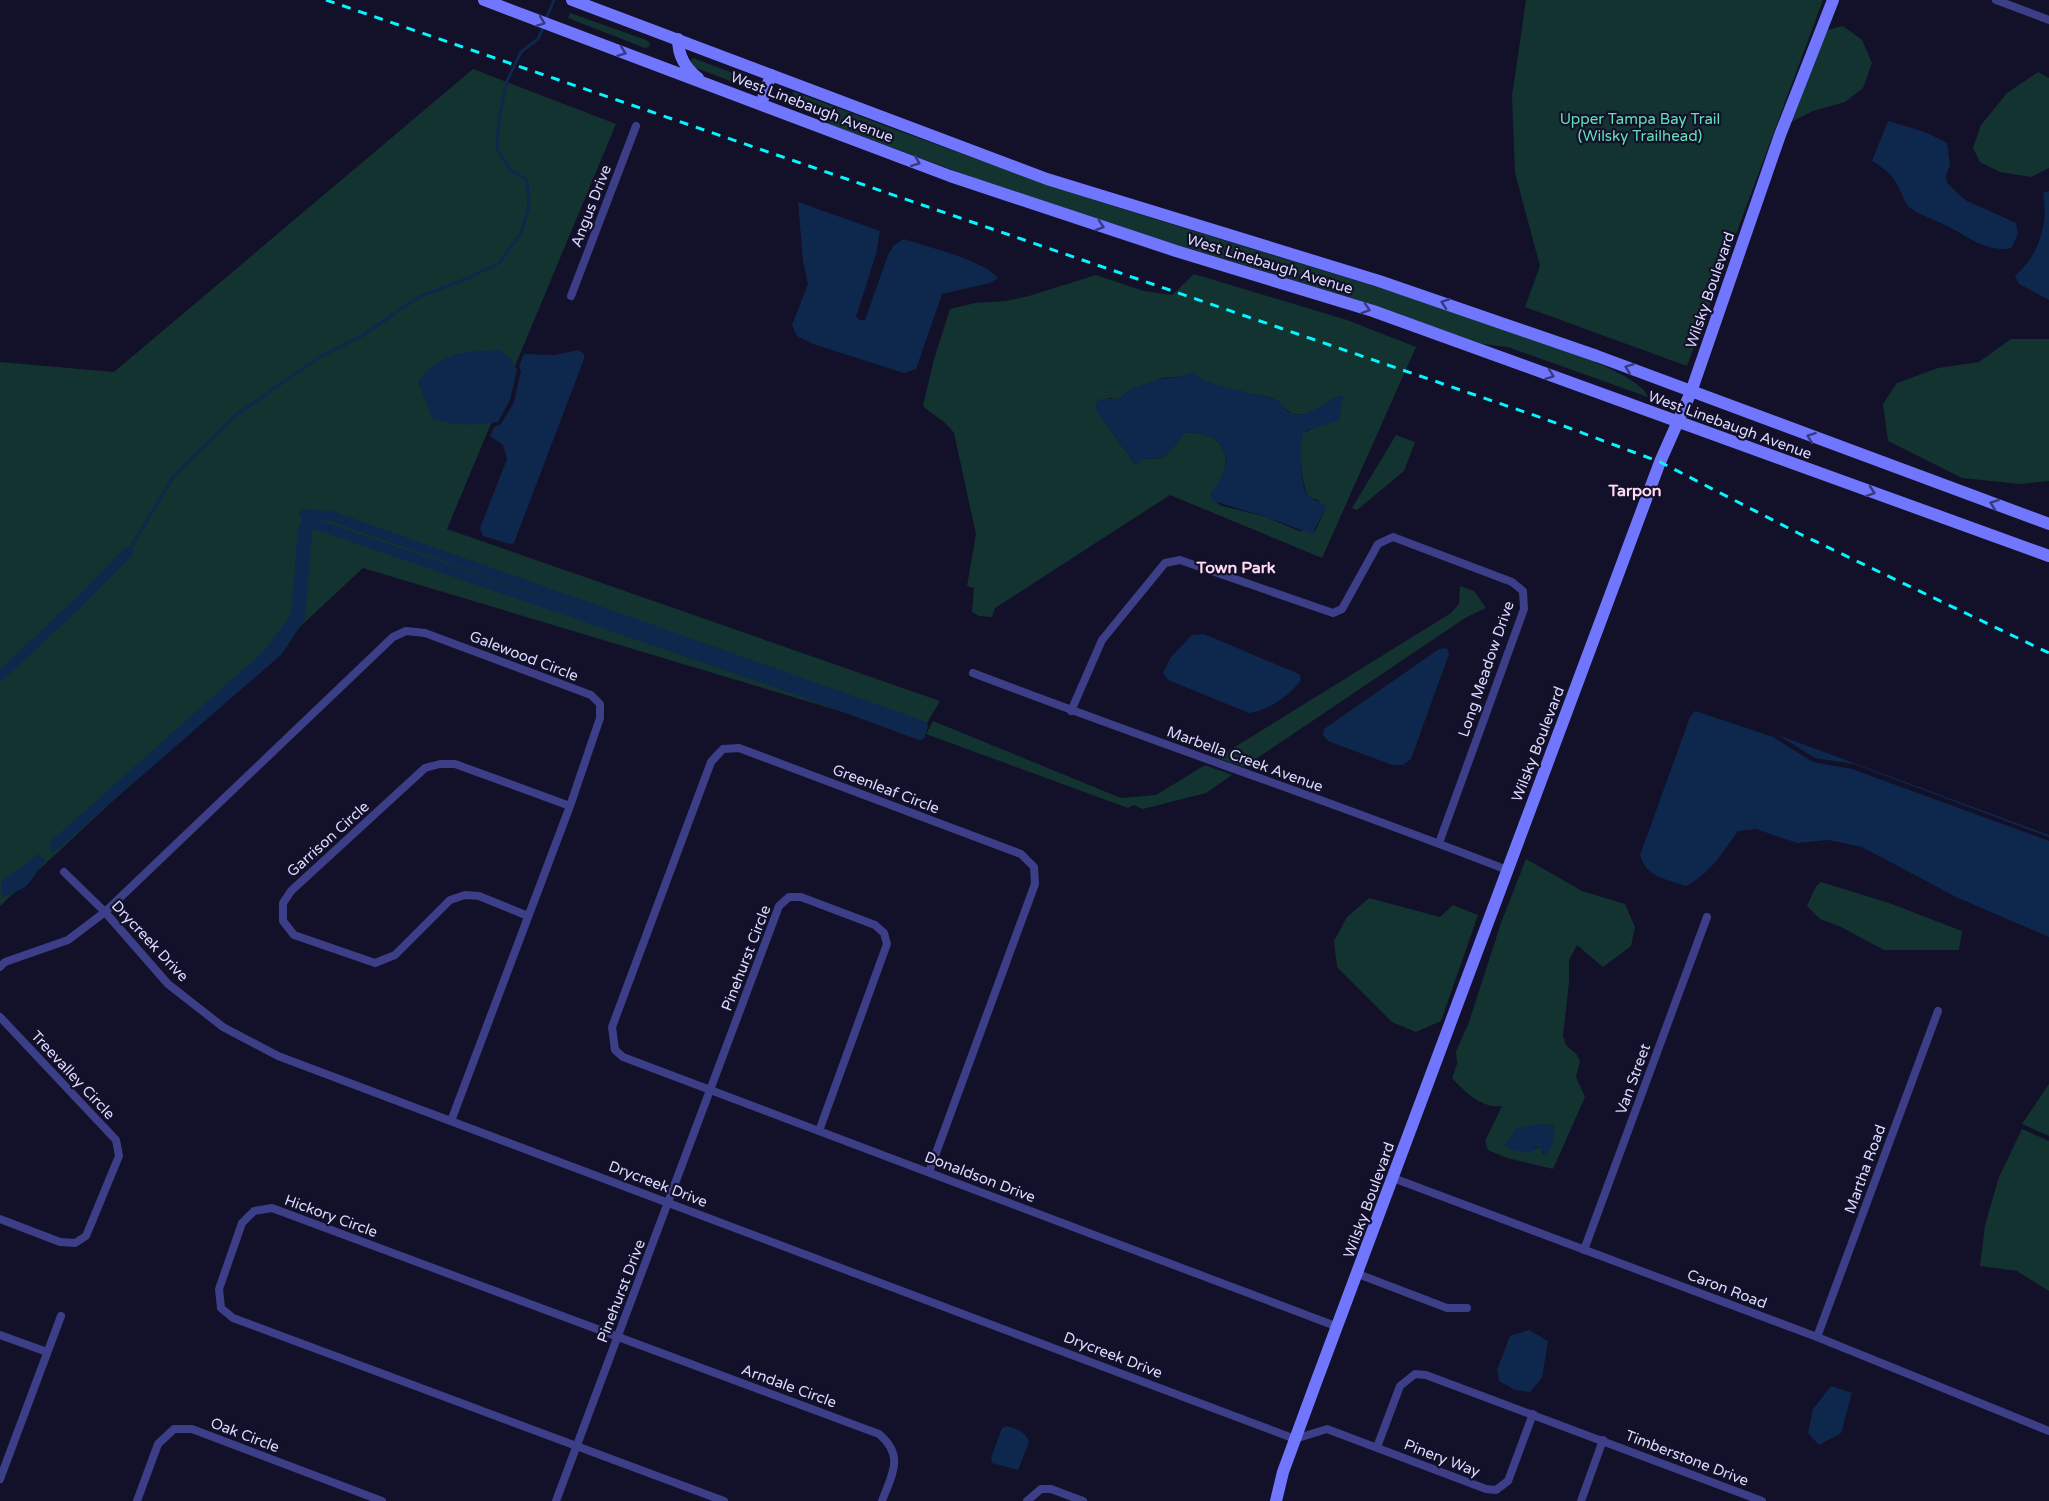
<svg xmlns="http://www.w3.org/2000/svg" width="2049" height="1501" font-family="'Varela Round',sans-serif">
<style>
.green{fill:#133330;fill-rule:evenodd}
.water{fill:#0d284c}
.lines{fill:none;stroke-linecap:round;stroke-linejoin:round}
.stream{stroke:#0d284c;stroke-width:3}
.canal{stroke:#0d284c;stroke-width:10}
.minor{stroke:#3c3e88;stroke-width:8}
.secondary{stroke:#7076fe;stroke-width:12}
.rail{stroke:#06f5fe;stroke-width:3;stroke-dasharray:9 8;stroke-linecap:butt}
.oneway{stroke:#38397e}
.labels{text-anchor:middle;stroke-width:4.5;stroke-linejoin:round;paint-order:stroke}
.street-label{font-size:15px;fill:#dbd9ff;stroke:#131029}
.park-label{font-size:15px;fill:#63e0b9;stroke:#131029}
.neighbourhood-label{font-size:16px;font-weight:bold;fill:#ffdbf4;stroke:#131029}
</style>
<rect width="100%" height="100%" fill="#131029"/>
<!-- green -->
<g class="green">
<path d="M1526,0H1823L1687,366L1525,307L1540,266L1515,173L1512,96Z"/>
<path d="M570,13L646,40L650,43L649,47L645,48L568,18Z"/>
<path d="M1843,26L1862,40L1872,63L1863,88L1845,102L1813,111L1791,122L1827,30Z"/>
<path d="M693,58L738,75L740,80L737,82H733L691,66L689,63Z"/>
<path d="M473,69L616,124L447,529L940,701L920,735L363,568L0,906V362L114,372Z"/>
<path d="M2038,72L2049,78V168L2031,177L2000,172L1980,162L1973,148L1981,125L2007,93Z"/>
<path d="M792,92H795C896,130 998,168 1101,202C1228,243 1358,279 1485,322C1513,332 1642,371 1648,397L1508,347L1483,344L1355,299L1135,232L993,185L832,125L806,109L797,101Z"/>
<path d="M1194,274L1347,320L1416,347L1322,558L1170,495L995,608L992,617L979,616L972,612L974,588L967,586L976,534L954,433C944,419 935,417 923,406L934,359L950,309L975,303L1006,301L1029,296L1096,275L1144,291L1172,295ZM1183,376L1202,380L1220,387L1272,398L1292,414L1306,415L1338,396L1343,397L1313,428L1302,434C1300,453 1300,481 1309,498L1318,500L1325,510L1315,531H1299L1266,517L1219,505L1210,494C1215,488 1221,480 1223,473C1233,444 1211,431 1185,433L1163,458L1141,459L1134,463L1102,418L1108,398L1119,399L1131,389L1163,378Z"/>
<path d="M2011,339H2049V481L2020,484L1962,478L1888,441L1883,404L1897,383L1938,368L1979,362Z"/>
<path d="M1396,435L1415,442L1404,471L1357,510L1352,508Z"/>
<path d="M1460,586L1474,591L1486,608L1465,618L1244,767L1217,758L1451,613L1459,604Z"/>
<path d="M933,721L1121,798L1156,795L1205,765L1232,775L1206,793L1143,809L1134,805L1128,808L926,734Z"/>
<path d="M1526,859L1582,891L1625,904L1635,927L1631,946L1603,967L1577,945L1569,960V982L1563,1036L1566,1045L1577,1055L1580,1061L1576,1077L1585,1097L1553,1169L1507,1158L1488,1150L1485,1141L1502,1106C1482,1109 1465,1092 1452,1078L1457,1064L1456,1051L1468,1025L1501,923ZM1539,1124L1554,1126L1544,1155L1540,1147L1523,1151L1505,1144L1519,1129Z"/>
<path d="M1821,882L1889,903L1962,931L1959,950H1884L1841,927L1820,919L1807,906L1816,886Z"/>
<path d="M1369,898L1440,917L1453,905L1478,915L1441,1021L1416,1032L1392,1022L1337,967L1334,941L1347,917Z"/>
<path d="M2049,1084V1136L2022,1124Z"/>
<path d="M2022,1129L2049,1141V1291L2017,1271L1980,1266L1985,1225L1999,1177Z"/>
</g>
<!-- water -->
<g class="water">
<path d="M1888,121L1925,132L1947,143L1950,165L1946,176L1947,183L1965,200L2016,223L2018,234L2011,248C1987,253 1967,236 1947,226C1934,219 1920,216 1909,207C1904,202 1902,193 1898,186C1892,174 1884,168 1872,161Z"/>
<path d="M2049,191V300L2019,284L2015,276C2039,255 2049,224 2043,193Z"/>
<path d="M798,202L880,231L876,254L856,317L860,320H865L888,255L894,245L904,239C928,247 983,260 998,278L990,283L942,294L916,369L904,373L813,344L797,336L792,325L808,284L803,261Z"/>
<path d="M500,350L510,358L517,370L510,400L498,422C474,425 454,427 432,418L418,381C444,351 462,352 500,350Z"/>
<path d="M578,350L584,354V359L514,543L510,544L483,536L480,528L507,459L503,445L490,436L494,427L501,424L514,402L521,371L519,366L524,354L555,355Z"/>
<path d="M1191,372C1217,391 1249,390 1279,401C1295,430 1318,406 1338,396L1343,397L1339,421L1307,430L1302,435C1300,446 1300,488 1308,496C1311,500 1320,501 1325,505V510L1312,534L1266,517L1213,501L1210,494C1214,488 1221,480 1223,473C1233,444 1211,431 1185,433L1163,458L1141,459L1137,465L1134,463L1102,418C1095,413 1093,405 1100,399H1119L1131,389L1155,380L1183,376Z"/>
<path d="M304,514L313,523L305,619L282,654L53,853L50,849V842L265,650L291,614L298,528Z"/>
<path d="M1204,634L1299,674L1301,680C1290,695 1268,711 1249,713L1168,680L1163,673L1171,657L1192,635Z"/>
<path d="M1447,648L1449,654L1411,759L1403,765H1392L1328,741L1323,735L1324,729L1439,649Z"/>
<path d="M1695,711L1773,737L1813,762L1852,769L2049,841V937L1956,897L1862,847L1828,840L1797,843L1756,829L1738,831C1723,852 1710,874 1686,886C1666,879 1646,877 1640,855L1690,717Z"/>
<path d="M1778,735L2049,835V837L1854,764L1815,758Z"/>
<path d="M38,854L46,861C37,869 34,879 26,886C20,891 10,894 2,897L1,880L19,869Z"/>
<path d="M1539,1124L1554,1126V1141L1546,1156L1539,1147H1535L1533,1152C1528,1154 1510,1150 1506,1147L1505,1143L1510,1138L1515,1128C1519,1129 1533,1125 1539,1124Z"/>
<path d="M1529,1330L1548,1341L1542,1378L1530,1392L1515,1390L1499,1381L1497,1370L1510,1336Z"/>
<path d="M1831,1386L1852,1393L1841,1433L1819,1445L1808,1433L1813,1409Z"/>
<path d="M1007,1426C1017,1429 1025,1431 1029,1442L1018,1470L992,1463L991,1458L1002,1428Z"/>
</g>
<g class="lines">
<!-- stream -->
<g class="stream">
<path d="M546,19L554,0"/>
<path d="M128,552L173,477L236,415L318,358L363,335L419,297L466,279L499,263L521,233L529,206L527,180L510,170L497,149L499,118L507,81L521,52L538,39L544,26"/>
</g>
<!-- canal -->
<g class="canal">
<path d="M304,514L331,516L923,726L920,735L803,692L312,523"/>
<path d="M0,676L78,603L128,552"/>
</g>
<!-- minor -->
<g class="minor">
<path d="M1996,0L2049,20"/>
<path d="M571,296L636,126"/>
<path d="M973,673C1150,741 1331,801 1507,870"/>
<path d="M1071,711L1102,640L1165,563L1180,560L1333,613L1342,609L1378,544L1393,537L1512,582L1523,591L1524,609L1439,843"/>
<path d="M64,872L105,912L168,984L223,1027L278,1056L1295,1439L1327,1429L1486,1489L1496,1490L1508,1481L1533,1414"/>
<path d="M528,916L479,896L465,895L450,900L395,955L375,963L294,935L283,921V903L291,891L425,768L440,764H455L570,806"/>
<path d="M0,967L5,962L68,940L105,912L393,637L406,631L425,633L591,695L600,704V718L570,806L451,1121"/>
<path d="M0,1017L116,1140L119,1156L86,1236L75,1243L60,1242L0,1219"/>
<path d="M929,1172L1035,884L1034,867L1021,854L739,748L723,749L711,762L612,1027L615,1050L623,1057L1338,1327"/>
<path d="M1393,1178L1817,1337L2049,1431"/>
<path d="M1584,1250L1707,917"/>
<path d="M1358,1274L1447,1308H1467"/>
<path d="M0,1335L47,1352"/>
<path d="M1817,1337L1938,1011"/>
<path d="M1377,1447L1400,1386L1415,1374L1426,1375L1762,1501"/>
<path d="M0,1479L61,1316"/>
<path d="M137,1501L158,1444L174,1429H192L382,1501"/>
<path d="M556,1501L779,906L789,897H801L875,925L884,933L887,944L819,1131"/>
<path d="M724,1501L233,1318L221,1308L219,1289L242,1223L254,1211L272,1208L879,1434C905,1456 892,1474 882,1501"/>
<path d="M1027,1501L1041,1489H1051L1083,1501"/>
<path d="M1581,1501L1603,1440"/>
</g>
<!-- secondary -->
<g class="secondary">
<path d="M484,0L950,176L1176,251L1373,311L2049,556"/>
<path d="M572,0L1047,179L1379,281L1597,356L2049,524"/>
<path d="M678,39C678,56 685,68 698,78"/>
<path d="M761,104L771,75"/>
<path d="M1276,1501L1283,1472L1315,1385L1660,462L1691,392L1780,135L1833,0"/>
</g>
<!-- rail -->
<path class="rail" d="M326,0L1545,419L1660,462L1798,533L2049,653"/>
</g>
<!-- one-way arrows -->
<defs><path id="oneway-chevron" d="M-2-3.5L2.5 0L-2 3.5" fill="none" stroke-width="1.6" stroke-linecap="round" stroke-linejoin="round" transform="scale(1.5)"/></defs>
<g class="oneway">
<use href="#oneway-chevron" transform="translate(541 22) rotate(21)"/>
<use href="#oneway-chevron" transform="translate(622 52) rotate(20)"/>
<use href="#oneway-chevron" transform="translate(916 162) rotate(21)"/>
<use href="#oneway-chevron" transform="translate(1100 226) rotate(18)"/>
<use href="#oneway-chevron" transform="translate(1445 303) rotate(-161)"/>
<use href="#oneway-chevron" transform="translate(1366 309) rotate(18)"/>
<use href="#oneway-chevron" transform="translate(1629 368) rotate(-159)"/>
<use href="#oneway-chevron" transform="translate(1550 375) rotate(20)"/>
<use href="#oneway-chevron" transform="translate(1811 437) rotate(-160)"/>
<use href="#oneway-chevron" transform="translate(1871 492) rotate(19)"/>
<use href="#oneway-chevron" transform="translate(1994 504) rotate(-160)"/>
</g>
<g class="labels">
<!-- street labels -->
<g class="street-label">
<text transform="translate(812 107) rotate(21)" y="5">West Linebaugh Avenue</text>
<text transform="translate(591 206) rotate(-69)" y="5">Angus Drive</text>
<text transform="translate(1270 264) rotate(17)" y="5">West Linebaugh Avenue</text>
<text transform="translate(1710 290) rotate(-71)" y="5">Wilsky Boulevard</text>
<text transform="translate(1730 425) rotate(20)" y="5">West Linebaugh Avenue</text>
<text transform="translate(524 656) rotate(21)" y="5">Galewood Circle</text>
<text transform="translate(1486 669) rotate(-71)" y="5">Long Meadow Drive</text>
<text transform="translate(1538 744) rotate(-69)" y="5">Wilsky Boulevard</text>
<text transform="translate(1245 759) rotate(20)" y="5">Marbella Creek Avenue</text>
<text transform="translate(886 789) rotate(21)" y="5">Greenleaf Circle</text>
<text transform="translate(328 839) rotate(-42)" y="5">Garrison Circle</text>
<text transform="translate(150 941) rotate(47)" y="5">Drycreek Drive</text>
<text transform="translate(746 958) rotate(-69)" y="5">Pinehurst Circle</text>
<text transform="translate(73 1075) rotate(47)" y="5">Treevalley Circle</text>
<text transform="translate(1633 1079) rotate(-70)" y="5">Van Street</text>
<text transform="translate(1865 1169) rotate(-70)" y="5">Martha Road</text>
<text transform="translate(980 1177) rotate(21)" y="5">Donaldson Drive</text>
<text transform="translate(658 1184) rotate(21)" y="5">Drycreek Drive</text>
<text transform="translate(1369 1200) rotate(-70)" y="5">Wilsky Boulevard</text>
<text transform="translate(331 1216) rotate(20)" y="5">Hickory Circle</text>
<text transform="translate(1727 1289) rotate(21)" y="5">Caron Road</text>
<text transform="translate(621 1291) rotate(-69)" y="5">Pinehurst Drive</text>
<text transform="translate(1113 1355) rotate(21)" y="5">Drycreek Drive</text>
<text transform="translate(789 1386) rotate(20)" y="5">Arndale Circle</text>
<text transform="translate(245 1435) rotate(21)" y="5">Oak Circle</text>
<text transform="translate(1442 1458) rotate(21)" y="5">Pinery Way</text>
<text transform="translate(1687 1458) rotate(21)" y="5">Timberstone Drive</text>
</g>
<!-- park labels -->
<g class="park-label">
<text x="1640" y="124">Upper Tampa Bay Trail<tspan x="1640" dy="17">(Wilsky Trailhead)</tspan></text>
</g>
<!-- neighbourhood labels -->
<g class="neighbourhood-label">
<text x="1635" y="496">Tarpon</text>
<text x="1236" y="573">Town Park</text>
</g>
</g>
</svg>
